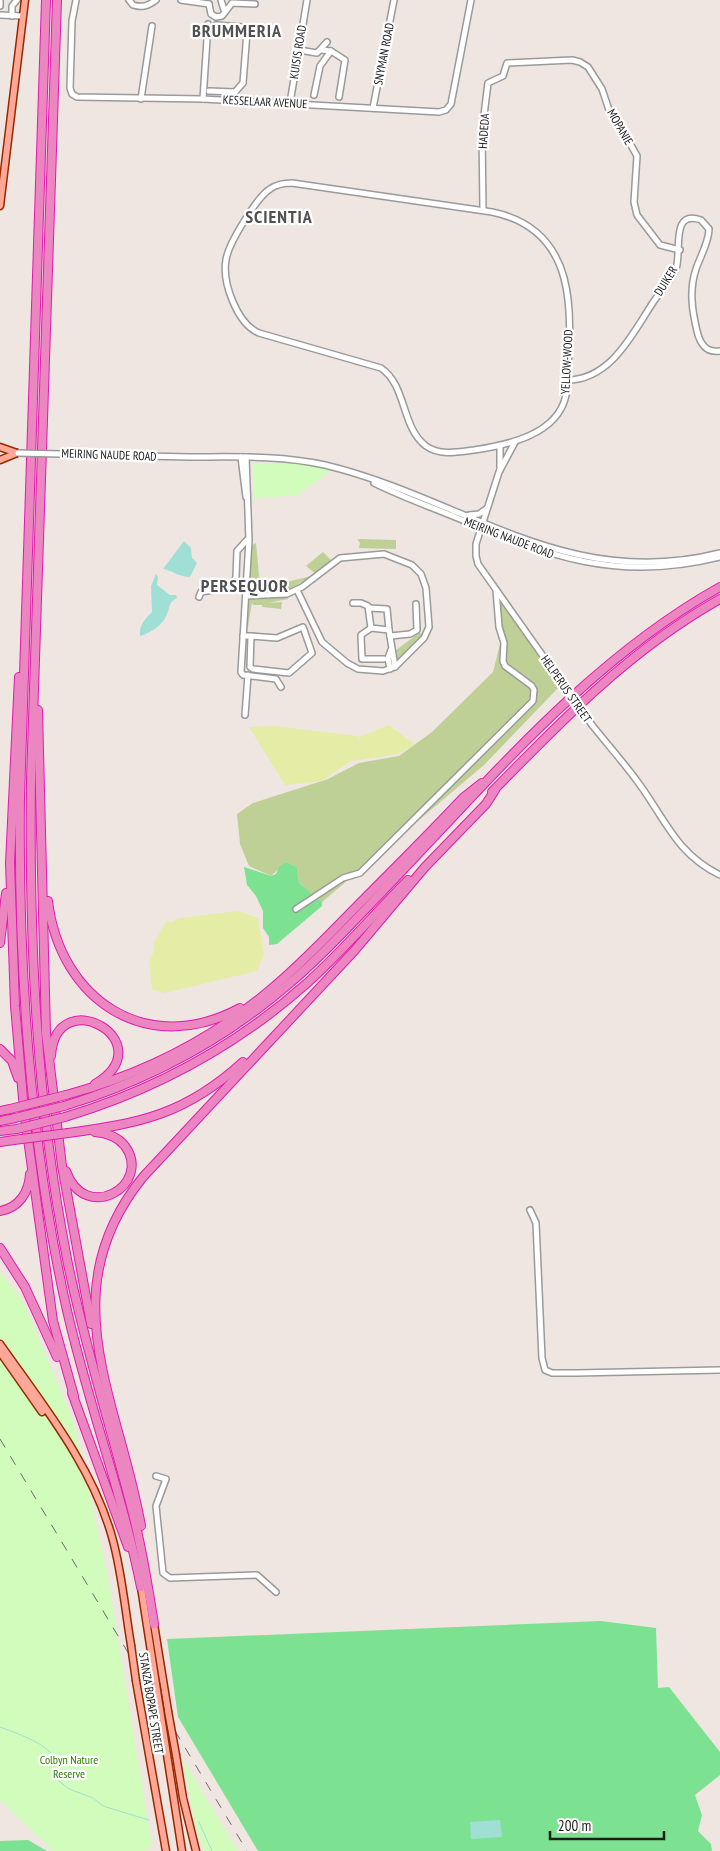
<svg xmlns="http://www.w3.org/2000/svg" width="720" height="1851" font-family="'PT Sans Narrow',sans-serif">
<style>
.grass{fill:#e5eca5}
.forest{fill:#bed095}
.park{fill:#d1fcbc}
.pitch{fill:#7ce291}
.water{fill:#a0dfd4}
.lines{fill:none;stroke-linecap:round;stroke-linejoin:round}
.stream{stroke:#a0dfd4;stroke-width:1}
.minor-casing{stroke:#9a9a9a;stroke-width:8}
.major-casing{stroke:#962800;stroke-width:9}
.highway-casing{stroke:#e11baf;stroke-width:10}
.minor{stroke:#fff;stroke-width:5}
.major{stroke:#ffa897;stroke-width:6}
.highway{stroke:#eb86c1;stroke-width:8}
.rail{stroke:#6b6b6b;stroke-width:1;stroke-dasharray:10 10;stroke-linecap:butt}
.minor-bridge-casing{stroke:#9a9a9a;stroke-width:8;stroke-linecap:butt}
.major-bridge-casing{stroke:#962800;stroke-width:9;stroke-linecap:butt}
.highway-bridge-casing{stroke:#e11baf;stroke-width:10;stroke-linecap:butt}
.minor-bridge{stroke:#fff;stroke-width:5}
.major-bridge{stroke:#ffa897;stroke-width:6}
.highway-bridge{stroke:#eb86c1;stroke-width:8}
.labels{text-anchor:middle;stroke-width:4.5;stroke-linejoin:round;paint-order:stroke}
.street-label{font-size:12px;fill:#1d1d1d;stroke:#fff}
.park-label{font-size:12px;fill:#2d8006;stroke:#fff}
.district-label{font-size:18px;font-weight:bold;letter-spacing:1px;fill:#505050;stroke:#fff}
</style>
<rect width="100%" height="100%" fill="#efe6e2"/>
<!-- grass -->
<g class="grass">
<path d="M389,725L415,745L397,754L353,761L359,756L321,781L285,785L249,727L273,726L358,736L359,745V737Z"/>
<path d="M238,911L258,918L264,954L257,971L164,993L152,989L149,961L154,951L153,944L167,920L170,923L180,918Z"/>
</g>
<!-- forest -->
<g class="forest">
<path d="M357,539L396,540V549L359,548L360,543Z"/>
<path d="M256,543L260,586L249,588L252,545Z"/>
<path d="M323,552L332,561L316,574L306,566Z"/>
<path d="M312,576L284,592L248,595V591Z"/>
<path d="M288,596V599L268,603L282,602L281,609L262,607V605H253L252,602L248,627L246,625L248,599Z"/>
<path d="M498,597L560,686L484,765L322,902L299,883L297,867L286,862L271,876L249,866L240,844L237,814L253,803L328,779L359,763L399,756L432,732L493,672L501,640Z"/>
<path d="M419,633L423,634L399,663L392,653Z"/>
</g>
<!-- park -->
<g class="park">
<path d="M312,463L331,471L296,496L253,498V464Z"/>
<path d="M0,1272L23,1301L74,1422L108,1577L152,1846L145,1851H53L0,1800Z"/>
<path d="M182,1758L238,1851H204L195,1824Z"/>
</g>
<!-- pitch -->
<g class="pitch">
<path d="M286,862L297,867L299,883L322,902V906L277,944L269,945V937L263,928V911L256,896L247,885L244,867L271,876L276,874L279,867Z"/>
<path d="M601,1621L656,1628L658,1688L669,1687L720,1752V1775L695,1795L702,1815L698,1831L711,1844L712,1851H258L178,1717L167,1639Z"/>
<path d="M28,1840L47,1851H0V1841Z"/>
</g>
<!-- water -->
<g class="water">
<path d="M184,541L191,548L192,558L197,563L190,577C175,576 175,571 163,569Z"/>
<path d="M156,574L158,577L157,585L170,595H176L177,598C169,602 170,606 167,614C163,625 151,633 140,636C139,625 145,619 152,612L151,586Z"/>
<path d="M500,1820L502,1837L471,1839L470,1822Z"/>
</g>
<g class="lines">
<!-- stream -->
<g class="stream">
<path d="M0,1727C15,1733 44,1742 52,1755C58,1763 53,1771 55,1778L69,1789L93,1798L103,1806L149,1820"/>
<path d="M199,1822L212,1851"/>
</g>
<!-- minor casing -->
<g class="minor-casing">
<g id="minor">
<path d="M76,0L72,21L70,88L72,94L77,97L203,99L439,112L446,110L451,104L471,0"/>
<path d="M129,0L133,5C142,8 148,6 156,0"/>
<path d="M181,0L209,4"/>
<path d="M221,0L224,10"/>
<path d="M209,4L211,14L216,17L222,16L232,3L255,4"/>
<path d="M0,6V0"/>
<path d="M0,15L23,16"/>
<path d="M12,16V6L17,0"/>
<path d="M299,50L317,53L327,42"/>
<path d="M321,50L331,51L345,60L339,97"/>
<path d="M209,91L235,92L243,83L247,32L243,27L216,25"/>
<path d="M314,95L320,66L331,51"/>
<path d="M141,99L152,26"/>
<path d="M203,99L208,24"/>
<path d="M290,103L307,0"/>
<path d="M373,108L394,0"/>
<path d="M292,183L492,212C584,231 571,323 566,395C558,435 507,445 474,450C458,452 440,456 426,446C401,427 407,386 381,368L259,333C237,324 222,282 226,260C228,244 257,197 270,189C277,184 284,183 292,183Z"/>
<path d="M483,210L482,131L488,83L503,76L507,63L572,60L580,62L588,67L602,89L609,110L617,120L637,156L634,202L637,215L660,245L680,250"/>
<path d="M567,380C610,380 632,335 652,304C660,292 670,281 676,269C682,251 670,209 701,220L709,229C709,242 700,257 696,269C689,290 692,310 697,331C700,344 706,353 720,351"/>
<path d="M515,442L499,472L476,544V556L478,564L555,673"/>
<path d="M500,446V470"/>
<path d="M61,454C104,455 146,456 189,457C235,457 281,455 325,465C466,499 566,592 720,553"/>
<path d="M241,457L246,497"/>
<path d="M246,457L249,540L241,672L243,675L276,679L281,687"/>
<path d="M374,483C400,496 428,506 455,517C548,556 617,583 720,557"/>
<path d="M469,515L479,514L486,509"/>
<path d="M246,596L287,594L302,587L340,558L384,554L412,565L421,574L426,588L429,627L424,638L395,667L383,671L358,669L347,663L322,642L297,590"/>
<path d="M199,597L201,592L232,587L236,577L237,551L247,540"/>
<path d="M353,603H361L368,606L371,628L389,630L395,667"/>
<path d="M369,608L387,609L389,630"/>
<path d="M371,628L361,635L362,659H384"/>
<path d="M243,636H251L250,667L253,669L289,673L312,653L303,627L277,638L251,636"/>
<path d="M390,636L410,634L417,630L416,604"/>
<path d="M390,669L388,658L391,650"/>
<path d="M245,715L248,675"/>
<path d="M592,725C608,745 625,764 640,785C666,821 677,854 720,875"/>
<path d="M296,909L343,878L360,873L533,701L534,690L532,686L505,666L503,661L504,643L499,627L496,590"/>
<path d="M530,1210L536,1223L542,1358L545,1370L552,1373H576L720,1370"/>
<path d="M156,1476L166,1479L156,1506L163,1573L170,1578L257,1575L276,1592"/>
</g>
</g>
<!-- major casing -->
<g class="major-casing">
<g id="major">
<path d="M0,206L25,0"/>
<path d="M0,447L17,453"/>
<path d="M0,460L17,453"/>
<path d="M0,1344C42,1404 92,1465 112,1537C122,1572 125,1610 131,1645"/>
<path d="M0,1352L42,1412"/>
<path d="M141,1587L156,1684"/>
<path d="M154,1624L168,1711"/>
<path d="M136,1681L166,1851"/>
<path d="M163,1729L182,1851"/>
<path d="M176,1755L183,1798L196,1851"/>
</g>
</g>
<!-- highway casing -->
<g class="highway-casing">
<g id="highway">
<path d="M46,0L20,797C18,968 29,1139 66,1306C87,1401 122,1492 141,1587"/>
<path d="M57,0L31,779C29,942 36,1104 68,1264C85,1347 111,1428 132,1510C142,1547 148,1586 154,1624"/>
<path d="M19,677L10,863L15,1006L24,1110L53,1321L74,1396"/>
<path d="M38,710L46,1033L62,1166L91,1324"/>
<path d="M492,792C562,720 631,649 720,599"/>
<path d="M48,901C60,1001 148,1058 240,1008"/>
<path d="M0,943L6,893"/>
<path d="M0,1049L12,1061L18,1078"/>
<path d="M51,1056C56,980 165,1043 95,1084"/>
<path d="M66,1095C140,1075 211,1040 270,990C304,962 334,929 365,898C398,865 431,832 463,798L482,783"/>
<path d="M64,1106C147,1081 224,1040 290,983C322,956 351,924 381,893C486,784 586,662 720,587"/>
<path d="M0,1111L10,1109"/>
<path d="M65,1117C155,1090 236,1046 306,984C342,952 374,914 408,880"/>
<path d="M0,1121L15,1118"/>
<path d="M0,1131L17,1129"/>
<path d="M68,1133C142,1123 186,1114 243,1062"/>
<path d="M0,1142L14,1140"/>
<path d="M66,1171C85,1225 153,1185 125,1146C117,1136 107,1133 95,1132"/>
<path d="M0,1211C19,1208 29,1192 30,1174"/>
<path d="M0,1248L25,1287L57,1357"/>
<path d="M72,1393L128,1547"/>
<path d="M141,1526C119,1400 49,1293 143,1177L355,950L425,867L486,804L495,790"/>
</g>
</g>
<!-- minor -->
<use href="#minor" class="minor"/>
<!-- major -->
<use href="#major" class="major"/>
<!-- highway -->
<use href="#highway" class="highway"/>
<!-- rail -->
<path class="rail" d="M0,1439L247,1851"/>
<!-- minor-bridge casing -->
<g class="minor-bridge-casing">
<g id="minor-bridge">
<path d="M18,453L61,454"/>
<path d="M555,673L592,725"/>
</g>
</g>
<!-- major-bridge casing -->
<g class="major-bridge-casing">
<g id="major-bridge">
<path d="M131,1645L136,1681"/>
<path d="M156,1684L163,1729"/>
<path d="M168,1711L176,1755"/>
</g>
</g>
<!-- highway-bridge casing -->
<g class="highway-bridge-casing">
<g id="highway-bridge">
<path d="M10,1109L66,1095"/>
<path d="M15,1118L64,1106"/>
<path d="M17,1129L65,1117"/>
<path d="M14,1140L68,1133"/>
</g>
</g>
<!-- minor-bridge -->
<use href="#minor-bridge" class="minor-bridge"/>
<!-- major-bridge -->
<use href="#major-bridge" class="major-bridge"/>
<!-- highway-bridge -->
<use href="#highway-bridge" class="highway-bridge"/>
</g>
<g class="labels">
<!-- street labels -->
<g class="street-label">
<text transform="translate(298 52) rotate(-81)" y="4">KUISIS ROAD</text>
<text transform="translate(384 54) rotate(-79)" y="4">SNYMAN ROAD</text>
<text transform="translate(265 102) rotate(3)" y="4">KESSELAAR AVENUE</text>
<text transform="translate(620 127) rotate(60)" y="4">MOPANIE</text>
<text transform="translate(484 131) rotate(-86)" y="4">HADEDA</text>
<text transform="translate(666 281) rotate(-58)" y="4">DUIKER</text>
<text transform="translate(567 362) rotate(-87)" y="4">YELLOW-WOOD</text>
<text transform="translate(109 455) rotate(2)" y="4">MEIRING NAUDE ROAD</text>
<text transform="translate(509 538) rotate(21)" y="4">MEIRING NAUDE ROAD</text>
<text transform="translate(566 689) rotate(55)" y="4">HELPERUS STREET</text>
<text transform="translate(151 1703) rotate(81)" y="4">STANZA BOPAPE STREET</text>
</g>
<!-- park labels -->
<g class="park-label">
<text x="69" y="1764">Colbyn Nature<tspan x="69" dy="14">Reserve</tspan></text>
</g>
<!-- district labels -->
<g class="district-label">
<text x="237" y="37">BRUMMERIA</text>
<text x="279" y="223">SCIENTIA</text>
<text x="245" y="592">PERSEQUOR</text>
</g>
</g>
<!-- scale -->
<path d="M550 1831v8h114v-8" fill="none" stroke="#1d1d1d" stroke-width="2.5"/>
<text x="558" y="1831" font-size="15" fill="#1d1d1d" stroke="#ffffff" stroke-width="4" paint-order="stroke">200 m</text>
</svg>
